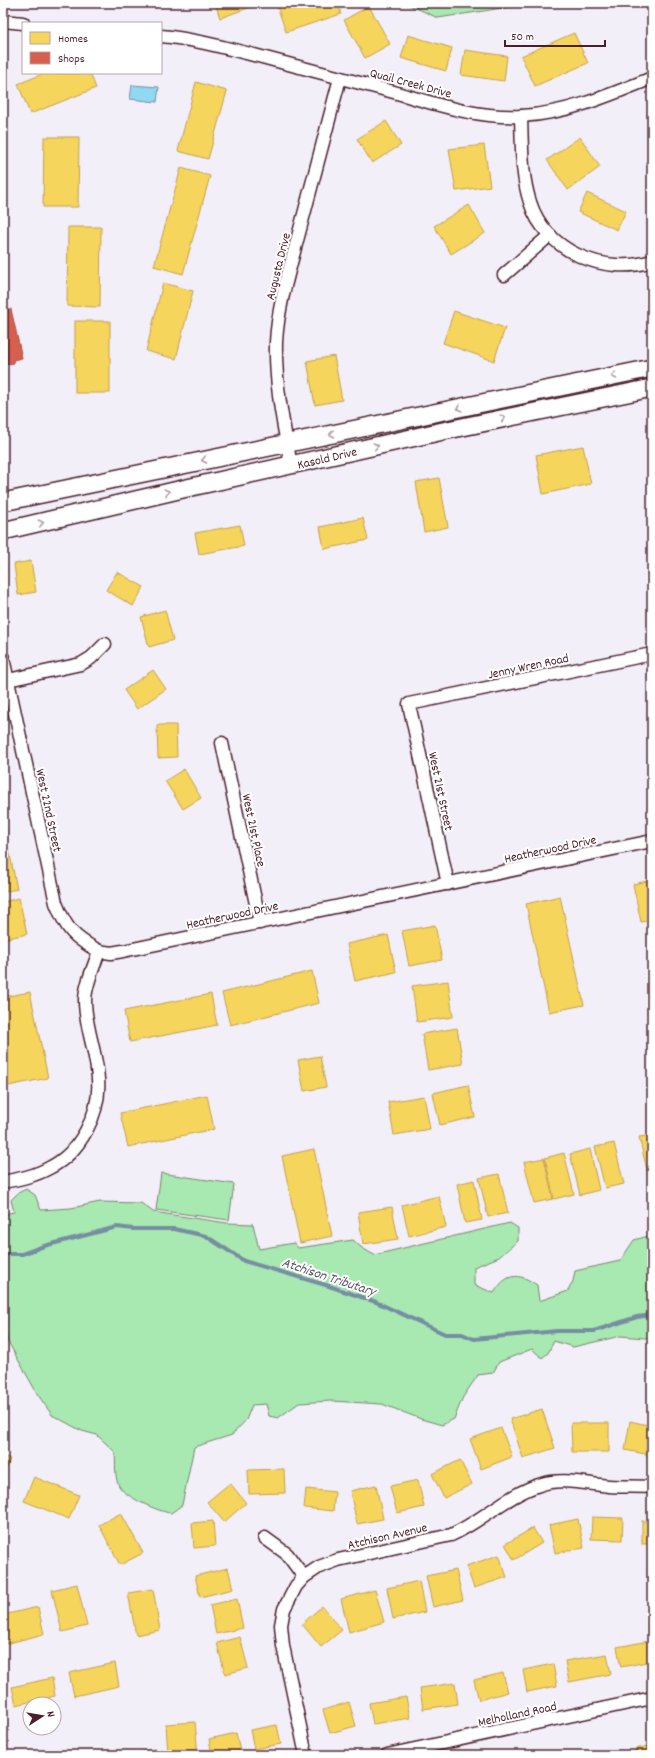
<svg xmlns="http://www.w3.org/2000/svg" width="655" height="1758" font-family="Dekko,sans-serif">
<style>
.green{fill:#a8e8b1;stroke:#79846e}
.water{fill:#91d8f2;stroke:#758ea2}
.homes{fill:#f6d55c;stroke:#c29e4d}
.shops{fill:#d6604d;stroke:#ac4c43}
.lines{fill:none;stroke-linecap:round;stroke-linejoin:round}
.stream{stroke:#758ea2;stroke-width:4}
.street-casing{stroke:#4a1f2b;stroke-width:15}
.secondary-casing{stroke:#4a1f2b;stroke-width:20}
.street{stroke:#fff;stroke-width:12}
.secondary{stroke:#fff;stroke-width:17}
.oneway{stroke:#ae9aa0}
.labels{text-anchor:middle;stroke-width:4;stroke-linejoin:round;paint-order:stroke}
.street-label{font-size:13px;fill:#4a1f2b;stroke:#fff}
.water-label{font-size:14px;font-style:italic;fill:#5f5667;stroke:#fff}
</style>
<rect width="100%" height="100%" fill="#f2eff9"/>
<filter id="ink" filterUnits="userSpaceOnUse"><feTurbulence type="fractalNoise" baseFrequency=".025" numOctaves="2"/><feDisplacementMap in="SourceGraphic" scale="8" xChannelSelector="R" yChannelSelector="G"/><feConvolveMatrix kernelMatrix="1 2 1 2 8 2 1 2 1" color-interpolation-filters="sRGB"/></filter>
<g filter="url(#ink)">
<!-- green -->
<g class="green">
<path d="M405,3H535L438,18Z"/>
<path d="M161,1173L234,1184L229,1220L156,1210Z"/>
<path d="M26,1189L35,1195L41,1210L71,1208L100,1202L141,1203L153,1212L227,1223L253,1224L259,1249L294,1243L298,1248L353,1240L362,1248L374,1255L510,1223L518,1228V1241L499,1257L474,1267V1285L494,1293C506,1273 518,1272 537,1285L539,1301L568,1291L573,1281L575,1271L620,1261L634,1240L652,1235V1336L645,1338L621,1336L573,1347L554,1341L548,1353L542,1358L532,1349L499,1362L493,1373L478,1375L463,1397L454,1419L442,1425L421,1419L382,1404L331,1401L299,1403L278,1418L269,1416L266,1404L252,1405L246,1420L232,1435L194,1447L182,1505L171,1513C159,1512 125,1497 119,1486C114,1476 116,1462 115,1452L97,1435L82,1431L52,1415L38,1395L7,1340L3,1318V1214L14,1212L11,1200L18,1193Z"/>
</g>
<!-- water -->
<path class="water" d="M132,85L159,87L157,102L130,99Z"/>
<!-- homes -->
<g class="homes">
<path d="M215,3H262L220,18Z"/>
<path d="M276,3H338L341,14L286,32Z"/>
<path d="M369,6L390,44L365,58L344,20Z"/>
<path d="M574,33L588,63L535,86L521,56Z"/>
<path d="M408,35L452,48L446,71L401,58Z"/>
<path d="M465,50L507,56L504,81L461,75Z"/>
<path d="M45,73H90L96,88L30,114L18,84Z"/>
<path d="M196,82L227,91L208,159L178,151Z"/>
<path d="M386,121L401,145L372,163L357,139Z"/>
<path d="M44,137H79L78,207H43Z"/>
<path d="M580,137L600,167L568,190L547,160Z"/>
<path d="M484,145L490,186L456,191L449,149Z"/>
<path d="M181,168L210,176L183,274L154,266Z"/>
<path d="M587,193L626,211L617,230L578,212Z"/>
<path d="M469,205L485,233L451,254L434,226Z"/>
<path d="M68,227H101L100,307L67,306Z"/>
<path d="M163,283L193,291L176,359L146,351Z"/>
<path d="M454,311L505,328L494,361L443,343Z"/>
<rect x="75" y="321" width="35" height="72"/>
<path d="M334,356L342,400L315,405L307,361Z"/>
<path d="M652,435V453L648,436Z"/>
<path d="M583,446L591,484L543,494L536,455Z"/>
<path d="M439,478L448,527L424,532L416,482Z"/>
<path d="M363,518L368,540L324,549L320,527Z"/>
<path d="M240,525L244,546L199,554L195,533Z"/>
<path d="M31,561L36,592L18,595L14,564Z"/>
<path d="M117,572L144,587L133,606L106,590Z"/>
<path d="M165,610L173,640L149,647L141,617Z"/>
<path d="M153,670L166,689L137,709L124,690Z"/>
<path d="M157,725H176L177,757L158,758Z"/>
<path d="M184,769L201,798L183,809L165,781Z"/>
<path d="M3,818L7,834L3,836Z"/>
<path d="M9,850L17,889L3,892V851Z"/>
<path d="M652,880V920L641,922L633,884Z"/>
<path d="M560,896L584,1005L549,1012L526,904Z"/>
<path d="M19,898L27,934L3,939V902Z"/>
<path d="M435,925L442,960L409,966L402,931Z"/>
<path d="M388,935L396,972L355,981L347,944Z"/>
<path d="M312,971L319,1003L230,1025L222,993Z"/>
<path d="M448,981L453,1017L417,1022L412,986Z"/>
<path d="M30,992L48,1078L3,1087V997Z"/>
<path d="M211,994L217,1025L130,1042L124,1011Z"/>
<path d="M457,1028L463,1064L428,1070L422,1034Z"/>
<path d="M320,1056L326,1087L304,1091L298,1060Z"/>
<path d="M468,1085L475,1117L440,1125L433,1093Z"/>
<path d="M207,1095L214,1129L128,1147L120,1113Z"/>
<path d="M424,1096L430,1129L394,1135L388,1102Z"/>
<path d="M652,1135V1178H649L639,1137Z"/>
<path d="M614,1143L624,1184L605,1188L595,1147Z"/>
<path d="M314,1149L332,1236L300,1243L282,1156Z"/>
<path d="M590,1149L599,1190L580,1195L570,1154Z"/>
<path d="M564,1153L574,1194L554,1199L545,1158Z"/>
<path d="M544,1158L553,1199L534,1203L524,1162Z"/>
<path d="M499,1174L508,1213L488,1217L479,1178Z"/>
<path d="M474,1180L482,1220L465,1223L457,1184Z"/>
<path d="M439,1196L446,1227L409,1236L402,1205Z"/>
<path d="M392,1207L398,1239L363,1244L358,1212Z"/>
<path d="M542,1409L555,1448L523,1458L510,1419Z"/>
<path d="M630,1421L652,1426V1444L650,1455L625,1450Z"/>
<path d="M571,1423H609V1452H572Z"/>
<path d="M501,1428L512,1457L481,1469L470,1439Z"/>
<path d="M3,1456L10,1459L3,1478Z"/>
<path d="M460,1460L472,1484L444,1498L432,1474Z"/>
<path d="M284,1469L285,1493L249,1494L248,1470Z"/>
<path d="M34,1477L79,1495L69,1519L24,1501Z"/>
<path d="M418,1480L424,1507L397,1513L390,1486Z"/>
<path d="M230,1483L246,1503L224,1522L207,1502Z"/>
<path d="M376,1485L383,1519L357,1524L350,1491Z"/>
<path d="M306,1489L335,1492L333,1511L304,1508Z"/>
<path d="M121,1513L143,1553L120,1565L99,1525Z"/>
<path d="M592,1517L623,1518L622,1540L591,1539Z"/>
<path d="M578,1519L584,1548L555,1553L549,1525Z"/>
<path d="M213,1521L215,1546L194,1548L192,1523Z"/>
<rect x="642" y="1521" width="10" height="23"/>
<path d="M533,1528L542,1543L514,1560L505,1544Z"/>
<path d="M499,1555L507,1577L474,1588L466,1566Z"/>
<path d="M228,1568L233,1589L200,1597L195,1576Z"/>
<path d="M456,1570L463,1600L433,1607L426,1576Z"/>
<path d="M419,1581L425,1612L393,1619L387,1588Z"/>
<path d="M77,1584L87,1626L62,1632L52,1590Z"/>
<path d="M153,1589L160,1630L136,1635L128,1593Z"/>
<path d="M375,1590L384,1622L349,1632L341,1599Z"/>
<path d="M237,1599L243,1628L216,1634L210,1605Z"/>
<path d="M322,1606L342,1630L321,1647L302,1624Z"/>
<path d="M38,1607L44,1634L5,1644L3,1636V1615Z"/>
<path d="M240,1637L248,1668L225,1674L217,1643Z"/>
<path d="M649,1641L652,1661L621,1667L617,1647Z"/>
<path d="M607,1654L611,1674L569,1682L565,1661Z"/>
<path d="M115,1663L119,1686L74,1696L69,1673Z"/>
<path d="M553,1664L557,1686L527,1692L523,1670Z"/>
<path d="M503,1673L508,1692L479,1700L474,1680Z"/>
<path d="M52,1678L55,1696L16,1705L12,1687Z"/>
<path d="M455,1683L458,1704L423,1709L420,1688Z"/>
<path d="M406,1697L410,1718L373,1724L369,1703Z"/>
<path d="M349,1702L356,1726L330,1733L323,1710Z"/>
<path d="M195,1722L198,1755H168L166,1724Z"/>
<path d="M277,1725L281,1744L254,1749L250,1730Z"/>
<path d="M236,1733L240,1750L212,1755L209,1739Z"/>
<path d="M652,1745V1755H636L635,1749Z"/>
<path d="M155,1749L156,1755H127Z"/>
<path d="M623,1751L624,1755H606Z"/>
</g>
<!-- shops -->
<path class="shops" d="M11,309L22,358L13,360L14,363L3,365V311Z"/>
<g class="lines">
<!-- stream -->
<path class="stream" d="M3,1254H22L44,1246L117,1227L133,1229H174L206,1236L244,1261L329,1286L376,1302L445,1334H462L474,1339L557,1331H594L637,1317L652,1315"/>
<!-- street casing -->
<g class="street-casing">
<g id="street">
<path d="M3,21L23,23"/>
<path d="M161,36C194,39 226,48 258,56C302,68 346,79 390,91C433,103 477,119 522,116C569,113 610,95 652,78"/>
<path d="M521,116C522,144 521,175 530,202C545,251 604,276 652,261"/>
<path d="M504,275L550,235"/>
<path d="M291,465C283,423 275,385 276,342C278,305 290,268 299,233C313,181 327,129 340,78"/>
<path d="M3,658L56,903C66,929 74,938 99,951"/>
<path d="M8,680L81,664L91,658L105,644"/>
<path d="M222,743L260,923"/>
<path d="M448,884L409,704L652,654"/>
<path d="M3,1182C19,1179 35,1176 49,1168C80,1153 101,1113 98,1079C97,1053 85,1027 85,1001C85,985 94,967 99,951L111,953L123,951L652,841"/>
<path d="M265,1538L287,1554L304,1577"/>
<path d="M306,1755L283,1646L281,1625L284,1609L296,1586L304,1577L319,1567L338,1560L451,1535C482,1521 507,1495 539,1485C561,1477 586,1484 609,1486C623,1487 638,1486 652,1487"/>
<path d="M387,1755L652,1698"/>
</g>
</g>
<!-- secondary casing -->
<g class="secondary-casing">
<g id="secondary">
<path d="M3,502L652,368"/>
<path d="M3,531L187,488L443,431L652,388"/>
</g>
</g>
<!-- street -->
<use href="#street" class="street"/>
<!-- secondary -->
<use href="#secondary" class="secondary"/>
</g>
<!-- one-way arrows -->
<defs><path id="oneway-chevron" d="M-2-3.5L2.5 0L-2 3.5" fill="none" stroke-width="1.6" stroke-linecap="round" stroke-linejoin="round"/></defs>
<g class="oneway">
<use href="#oneway-chevron" transform="translate(614 376) rotate(168)"/>
<use href="#oneway-chevron" transform="translate(459 408) rotate(168)"/>
<use href="#oneway-chevron" transform="translate(503 418) rotate(-12)"/>
<use href="#oneway-chevron" transform="translate(332 434) rotate(168)"/>
<use href="#oneway-chevron" transform="translate(376 446) rotate(-13)"/>
<use href="#oneway-chevron" transform="translate(204 460) rotate(169)"/>
<use href="#oneway-chevron" transform="translate(167 492) rotate(-14)"/>
<use href="#oneway-chevron" transform="translate(41 523) rotate(-13)"/>
</g>
</g>
<g class="labels">
<!-- street labels -->
<g class="street-label">
<text transform="translate(411 82) rotate(15)" y="5">Quail Creek Drive</text>
<text transform="translate(277 266) rotate(-76)" y="5">Augusta Drive</text>
<text transform="translate(327 457) rotate(-13)" y="5">Kasold Drive</text>
<text transform="translate(528 665) rotate(-12)" y="5">Jenny Wren Road</text>
<text transform="translate(442 791) rotate(78)" y="5">West 21st Street</text>
<text transform="translate(50 810) rotate(78)" y="5">West 22nd Street</text>
<text transform="translate(255 830) rotate(78)" y="5">West 21st Place</text>
<text transform="translate(550 848) rotate(-12)" y="5">Heatherwood Drive</text>
<text transform="translate(232 914) rotate(-12)" y="5">Heatherwood Drive</text>
<text transform="translate(387 1535) rotate(-13)" y="5">Atchison Avenue</text>
<text transform="translate(517 1713) rotate(-12)" y="5">Melholland Road</text>
</g>
<!-- water labels -->
<g class="water-label">
<text transform="translate(329 1276) rotate(18)" y="5">Atchison Tributary</text>
</g>
</g>
<!-- margin -->
<rect width="655" height="1758" fill="none" stroke="#fff" stroke-width="16"/>
<rect x="8" y="8" width="639" height="1742" fill="none" stroke="#4a1f2b" stroke-width="1.5" filter="url(#ink)"/>
<!-- legend -->
<rect x="22" y="22" width="140" height="52" fill="#ffffff" stroke="#b7a5aa"/>
<rect x="30" y="32" width="20" height="12" fill="#f6d55c" stroke="#b7a5aa"/>
<text x="58" y="42" font-size="12" fill="#4a1f2b">Homes</text>
<rect x="30" y="52" width="20" height="12" fill="#d6604d" stroke="#b7a5aa"/>
<text x="58" y="62" font-size="12" fill="#4a1f2b">Shops</text>
<!-- north arrow -->
<g transform="translate(42 1716) rotate(78)"><circle r="19" fill="#ffffff" stroke="#b7a5aa"/>
<path d="M0-3L7 15L0 10L-7 15Z" fill="#4a1f2b"/>
<text y="-6" font-size="11" font-weight="bold" text-anchor="middle" fill="#4a1f2b">N</text>
</g>
<!-- scale -->
<path d="M505 40v6h100v-6" fill="none" stroke="#4a1f2b" stroke-width="2"/>
<text x="511" y="40" font-size="12" fill="#4a1f2b" stroke="#ffffff" stroke-width="3" paint-order="stroke">50 m</text>
</svg>
